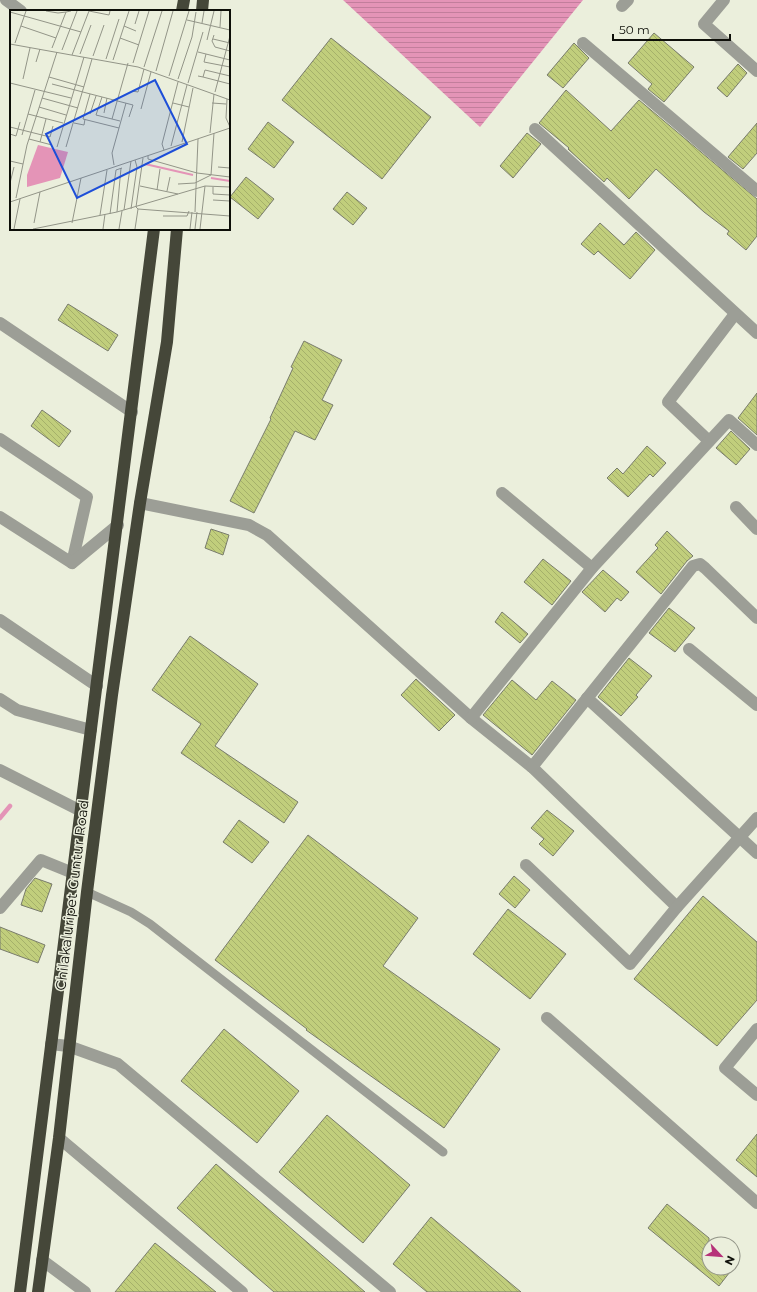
<svg xmlns="http://www.w3.org/2000/svg" width="757" height="1292" font-family="Montserrat,sans-serif">
<style>
.water{fill:url(#water-rules)}
.lines{fill:none;stroke-linecap:round;stroke-linejoin:round}
.stream{stroke:#e494b7;stroke-width:4.5}
.building{fill:url(#building-back-hatch);stroke:#797c6c}
.lane{stroke:#9c9e96;stroke-width:9}
.street{stroke:#9c9e96;stroke-width:12}
.highway{stroke:#454739;stroke-width:12}
.labels{text-anchor:middle;stroke-width:3;stroke-linejoin:round;paint-order:stroke}
.street-label{font-size:14px;fill:#0e0f09;stroke:#ebefdc}
.inset-river{fill:none;stroke:#e494b7;stroke-width:2}
.inset-road{fill:none;stroke:#939588;stroke-width:1}
.view{fill:#1d4ed8;fill-opacity:0.15;stroke:#1d4ed8;stroke-width:2}
.inset-edge{fill:none;stroke:#0e0f09;stroke-width:2}
</style>
<defs>
<pattern id="water-rules" width="6" height="5" patternUnits="userSpaceOnUse"><rect width="6" height="5" fill="#e494b7"/><path d="M0 2.5h6" fill="none" stroke="#c27e9c"/></pattern>
<pattern id="building-back-hatch" width="6" height="6" patternUnits="userSpaceOnUse"><rect width="6" height="6" fill="#c1ce7c"/><path d="M-1 5l2 2M0 0l6 6M5-1l2 2" fill="none" stroke="#a5b06a"/></pattern>
</defs>
<rect width="100%" height="100%" fill="#ebefdc"/>
<!-- water -->
<path class="water" d="M343,0H583L480,127Z"/>
<g class="lines">
<!-- stream -->
<path class="stream" d="M0,818L10,806"/>
</g>
<!-- building -->
<g class="building">
<path d="M654,33L694,67L664,102L648,89L652,84L628,63Z"/>
<path d="M331,38L431,117L382,179L282,100Z"/>
<path d="M574,43L589,58L563,88L547,75Z"/>
<path d="M738,64L747,73L727,97L717,88Z"/>
<path d="M566,90L611,131L639,100L757,199V236L746,250L727,234L729,231L704,212L656,169L629,199L607,178L604,182L568,149L569,148L539,123Z"/>
<path d="M268,122L294,142L274,168L248,149Z"/>
<path d="M757,123V153L743,169L728,157Z"/>
<path d="M527,133L541,144L513,178L500,166Z"/>
<path d="M246,177L274,199L258,219L230,197Z"/>
<path d="M347,192L367,208L353,225L333,209Z"/>
<path d="M600,223L624,245L636,232L655,250L630,279L598,251L594,255L581,244Z"/>
<path d="M68,304L118,335L108,351L58,320Z"/>
<path d="M304,341L342,360L322,400L333,405L315,440L295,431L254,513L230,501L271,419L270,418L293,368L291,367Z"/>
<path d="M757,393V435L738,418Z"/>
<path d="M42,410L71,431L59,447L31,426Z"/>
<path d="M731,431L750,449L736,465L716,448Z"/>
<path d="M647,446L666,463L653,477L650,474L628,497L607,478L617,468L623,474Z"/>
<path d="M211,529L229,535L223,555L205,548Z"/>
<path d="M667,531L693,556L687,561L661,594L636,572L658,548L655,545Z"/>
<path d="M543,559L571,581L552,605L524,582Z"/>
<path d="M603,570L629,592L621,601L617,598L605,612L582,592Z"/>
<path d="M669,608L695,628L675,652L649,633Z"/>
<path d="M502,612L528,634L520,643L495,622Z"/>
<path d="M190,636L258,684L215,746L298,802L284,823L181,753L201,724L152,690Z"/>
<path d="M629,658L652,676L636,695L638,697L621,716L598,697Z"/>
<path d="M416,679L455,715L439,731L401,695Z"/>
<path d="M512,680L536,700L552,681L576,700L532,755L483,715Z"/>
<path d="M547,810L574,831L553,856L539,844L544,839L531,828Z"/>
<path d="M239,820L269,842L252,863L223,842Z"/>
<path d="M308,835L418,918L383,966L500,1049L444,1128L306,1030L307,1029L215,960Z"/>
<path d="M514,876L530,890L515,908L499,894Z"/>
<path d="M35,878L52,884L42,912L21,905L26,889Z"/>
<path d="M703,896L757,942V1000L717,1046L634,979Z"/>
<path d="M508,909L566,954L530,999L473,954Z"/>
<path d="M0,927L45,945L38,963L0,949Z"/>
<path d="M224,1029L299,1091L257,1143L181,1081Z"/>
<path d="M327,1115L410,1185L363,1243L279,1172Z"/>
<path d="M757,1134V1177L736,1160Z"/>
<path d="M216,1164L365,1292H274L177,1208Z"/>
<path d="M667,1204L709,1238V1268H733L719,1286L648,1228Z"/>
<path d="M431,1217L521,1292H427L393,1264Z"/>
<path d="M155,1243L216,1292H115Z"/>
</g>
<g class="lines">
<!-- lane -->
<path class="lane" d="M87,892L131,912L150,924L443,1152"/>
<!-- street -->
<g class="street">
<path d="M6,0L21,11"/>
<path d="M724,0L704,24L757,71"/>
<path d="M622,6L628,0"/>
<path d="M583,43L757,191"/>
<path d="M535,129L757,333"/>
<path d="M0,323L132,412"/>
<path d="M0,439L87,497L72,563"/>
<path d="M709,441L668,402L735,314"/>
<path d="M502,493L592,568"/>
<path d="M140,503L249,525L267,535L471,718L532,767L677,907"/>
<path d="M736,507L757,529"/>
<path d="M0,517L72,563L118,525"/>
<path d="M0,620L97,686"/>
<path d="M689,649L757,705"/>
<path d="M587,698L757,853"/>
<path d="M0,699L17,710L91,730"/>
<path d="M471,718L592,568L729,420L757,445"/>
<path d="M532,767L693,566L700,564L705,568L757,618"/>
<path d="M0,770L81,811"/>
<path d="M526,865L630,964L677,907L757,818"/>
<path d="M0,908L41,860L73,873"/>
<path d="M547,1018L757,1203"/>
<path d="M757,1029L725,1068L757,1095"/>
<path d="M51,1044L68,1046L118,1064L390,1292"/>
<path d="M59,1138L242,1292"/>
<path d="M42,1260L85,1292"/>
</g>
<!-- highway -->
<g class="highway">
<path d="M182,11L184,0"/>
<path d="M202,11L203,0"/>
<path d="M20,1292L154,229"/>
<path d="M38,1292L59,1138L87,892L112,695L140,503L167,342L177,229"/>
</g>
</g>
<g class="labels">
<!-- street labels -->
<g class="street-label">
<text transform="translate(72 895) rotate(-83)" y="5">Chilakaluripet Guntur Road</text>
</g>
</g>
<!-- overview -->
<g transform="translate(10 10)">
<rect width="220" height="220" fill="#ebefdc"/>
<path d="M28,135L58,142L50,168L17,177V165Z" fill="#e494b7"/>
<path class="inset-river" d="M135,154L183,165M201,168L220,171"/>
<path class="inset-road" d="M36,1L48,3L56,2M79,1L99,5L100,1M0,2L71,22M177,10L220,20M192,13L194,1M125,14L129,1M11,16L46,28M114,16L126,21M210,17L211,1M204,25L202,31L205,37L220,41M110,28L129,35M203,29L220,33M197,30L204,1M5,33L16,1M0,34L128,57L220,90M42,38L56,2L61,1M52,40L67,1M188,42L220,50M70,44L81,15M196,44L194,52L220,57M62,45L79,1M83,46L94,15M96,49L109,9M103,50L119,1M26,52L30,39M123,53L139,1M134,57L152,1M146,61L163,1M159,66L179,1M188,66L193,67L195,60L220,66M39,67L74,77M193,67L220,74M13,69L20,38M168,69L182,27L186,2M0,73L61,88M178,73L193,22M42,74L123,95L119,107M122,81L128,82L134,59M205,82L220,26M80,84L73,109L109,118M92,87L86,105L110,111M32,88L68,98M217,89L216,108L220,117M163,93L179,97M202,93L216,94M29,97L56,105M131,99L141,62M94,103L97,88M18,104L53,113M80,104L86,86M102,109L118,53M64,113L74,115L75,109M0,117L40,127L43,116M200,123L204,84M0,124L6,126L10,112M12,125L25,80M19,129L42,135M30,132L36,109M172,132L183,78M161,136L177,75M47,137L74,47M56,137L82,49M154,140L152,134L168,72M138,146V149L187,163L220,167M133,148L126,197L128,199L220,206M0,151L13,154M104,155L102,143L116,93M208,157L220,158M0,173L4,157M168,174L185,173L201,165L204,123M130,176L168,184M203,177V184L220,185M147,180L150,159M157,181L160,167M6,188L17,135L47,42M203,190L220,191M0,192L220,118M121,199L127,157L125,150M114,200L121,151M107,202L111,158M185,202L188,129M100,204L106,160L112,158M90,205L97,160M153,206H177L179,201M24,213L30,182M62,213L71,168M4,219L10,189M23,219L107,202L195,176L220,177M93,219L95,204M109,219L112,201M125,219L128,199M180,219L182,202M185,219L187,202M190,219L195,176"/>
<path class="view" d="M145,70L177,134L67,188L36,124Z"/>
<rect width="220" height="220" class="inset-edge"/>
</g>
<!-- north arrow -->
<g transform="translate(721 1256) rotate(116)"><circle r="19" fill="#ebefdc" stroke="#939588"/>
<path d="M0-3L7 15L0 10L-7 15Z" fill="#b63279"/>
<text y="-6" font-size="11" font-weight="bold" text-anchor="middle" fill="#0e0f09">N</text>
</g>
<!-- scale -->
<path d="M613 34v6h117v-6" fill="none" stroke="#0e0f09" stroke-width="2"/>
<text x="619" y="34" font-size="12" fill="#0e0f09" stroke="#ebefdc" stroke-width="3" paint-order="stroke">50 m</text>
</svg>
